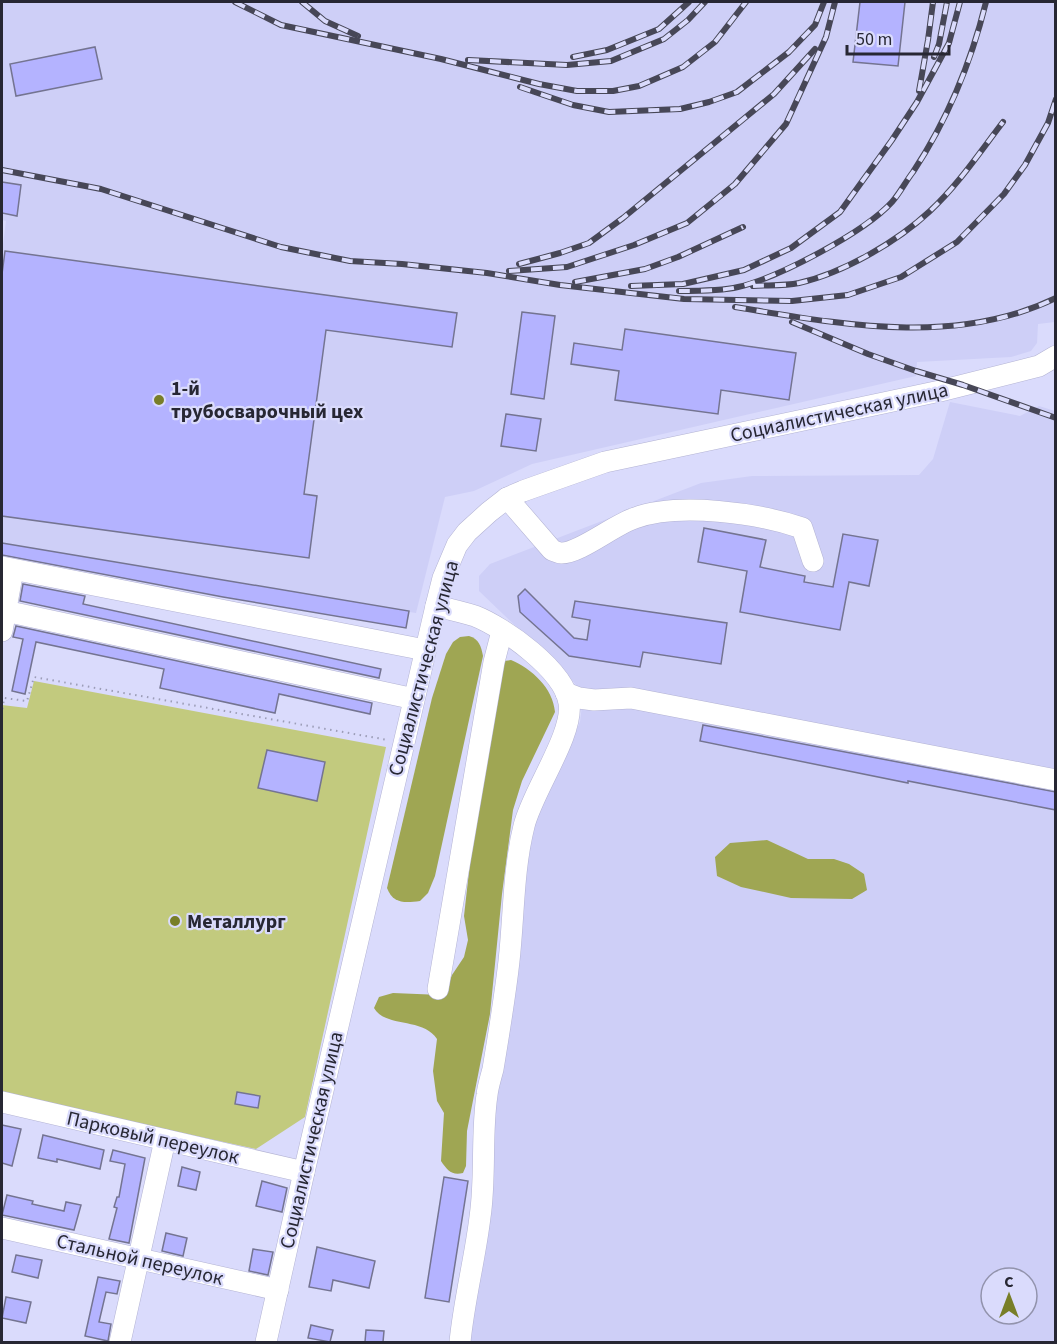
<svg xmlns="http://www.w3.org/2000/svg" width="1057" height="1344" font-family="'Source Sans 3',sans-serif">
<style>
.built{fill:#cecff7;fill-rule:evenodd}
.green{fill:#c2ca7e}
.forest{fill:#9fa653}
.building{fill:#b4b3ff;stroke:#747491;stroke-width:1.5}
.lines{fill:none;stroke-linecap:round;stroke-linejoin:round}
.minor-casing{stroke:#b3b3d3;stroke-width:22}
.path{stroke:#9c9db7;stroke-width:2;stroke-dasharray:1.5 4.5;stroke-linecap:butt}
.minor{stroke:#fff;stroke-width:21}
.rail-casing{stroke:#474757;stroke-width:6}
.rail{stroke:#dadbfc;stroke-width:4;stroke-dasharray:11;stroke-linecap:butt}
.poi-dot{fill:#787e28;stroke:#dadbfc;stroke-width:2}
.labels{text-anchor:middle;stroke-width:4.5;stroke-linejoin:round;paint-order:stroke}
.poi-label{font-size:20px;font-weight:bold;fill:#272733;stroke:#dadbfc;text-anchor:start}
.street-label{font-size:20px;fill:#272733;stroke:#dadbfc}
</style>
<rect width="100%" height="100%" fill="#dadbfc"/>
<!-- built -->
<g class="built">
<path d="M2,2H1055V322L1038,324L1037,343L1031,351L1011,357L917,362L916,376L532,464L474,491L445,497L416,613L2,545V252L6,221L2,220Z"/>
<path d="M950,402L1020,416L1039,406L1055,411V1342H469L493,1116L531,832L580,722L582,705V692L571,679L479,591V576L490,564L701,483L752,476L919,475L933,459ZM991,1278H1027V1314H991Z"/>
</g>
<!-- green -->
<path class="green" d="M34,681L386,747L305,1117L256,1149L2,1094V705L27,708Z"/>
<!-- forest -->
<g class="forest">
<path d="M469,636C479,639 481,646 483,656L435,876L428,893L420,901C405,903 393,904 387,888L432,698L446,654L453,642L460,637Z"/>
<path d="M511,660C532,669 553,688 555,712L522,781L513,810L502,894L490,1014L467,1131L466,1166L463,1173C452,1176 447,1170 441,1161L444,1113L437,1101L433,1071L437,1039C423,1017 385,1028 374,1008L379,997L393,993L441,995L445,992L452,975L464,957L468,940L464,916L472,845L504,661Z"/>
<path d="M767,840L808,859H834L849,864L864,874L867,890L852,899L791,898L741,887L717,876L715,857L730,843Z"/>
</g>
<!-- building -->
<g class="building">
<path d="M860,2H905L898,66L853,62Z"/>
<path d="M95,47L102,79L16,96L10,64Z"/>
<path d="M2,182L21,185L17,216L2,213Z"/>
<path d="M5,251L457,313L452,347L326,330L304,494L317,496L309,558L2,516V274Z"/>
<path d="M522,312L555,316L544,399L511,394Z"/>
<path d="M625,329L796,353L789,400L721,390L718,414L615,400L619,371L571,364L574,343L622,350Z"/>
<path d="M506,414L541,419L536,451L501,446Z"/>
<path d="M704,528L766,540L760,567L805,576L804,582L833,587L843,534L878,540L869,586L849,582L840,630L740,612L747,571L698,562Z"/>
<path d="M2,543L409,611L406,628L223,597L2,555Z"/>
<path d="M23,584L85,596L83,604L381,669L379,678L20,601Z"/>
<path d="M525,589L574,638L587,640L590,620L572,617L575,601L727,623L721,664L643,652L640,667L569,656L520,612L518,596Z"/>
<path d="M16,626L372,703L370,714L279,694L275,713L160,688L164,669L36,642L25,694L12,691L23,639L13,637Z"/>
<path d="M703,725L1056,792V810L908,781V783L700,741Z"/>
<path d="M267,750L325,762L317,801L258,788Z"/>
<path d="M237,1092L260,1096L258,1108L235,1104Z"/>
<path d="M2,1125L21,1129L12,1166L2,1163Z"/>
<path d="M43,1135L104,1150L100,1169L57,1159V1162L38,1158Z"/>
<path d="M113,1150L145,1158L129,1243L109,1239L117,1208L114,1207L117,1197H119L125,1164L110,1161Z"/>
<path d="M182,1167L200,1172L196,1190L178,1186Z"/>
<path d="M444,1177L468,1181L449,1302L425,1298Z"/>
<path d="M262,1181L287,1188L282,1212L256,1206Z"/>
<path d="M7,1195L33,1201L32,1204L64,1211L66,1202L81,1205L74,1230L2,1215Z"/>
<path d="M166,1233L187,1238L183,1256L162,1251Z"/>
<path d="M317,1247L375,1261L369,1288L333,1280L331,1291L309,1287Z"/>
<path d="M253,1249L273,1252L268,1275L249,1271Z"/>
<path d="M16,1255L42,1260L38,1278L12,1272Z"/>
<path d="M98,1277L120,1281L117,1294L106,1292L99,1322L111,1324L108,1341L85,1336Z"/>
<path d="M6,1297L31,1302L26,1323L2,1318Z"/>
<path d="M311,1325L333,1330L330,1342L308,1338Z"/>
<path d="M366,1330L384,1331L383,1342H365Z"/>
</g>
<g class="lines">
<!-- minor casing -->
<g class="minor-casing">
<g id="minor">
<path d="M507,498L552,550C555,551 558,553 561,553C579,554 615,524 635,518C679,502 758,513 802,528L813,561"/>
<path d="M2,567L425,650"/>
<path d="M436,606C449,609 462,612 475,616C505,628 564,670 569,703C574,734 532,792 524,826C513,870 514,916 509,961C505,997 499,1033 493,1069C491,1077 488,1086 487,1095C481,1135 486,1177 480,1217C475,1259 464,1300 460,1342"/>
<path d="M5,611L410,698"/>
<path d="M2,631L13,570"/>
<path d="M566,693L579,698L594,700L631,698L1056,780"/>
<path d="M438,989L494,662L502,631"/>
<path d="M2,1102L304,1172"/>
<path d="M2,1228L278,1290"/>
<path d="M120,1342L165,1140"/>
<path d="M266,1342L304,1172L436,606L443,578L457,545L467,532L489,512L507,498L523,491L605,462L940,391L1039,366L1056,356"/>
</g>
</g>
<!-- path -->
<g class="path">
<path d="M2,715L4,698L27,701L34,677L388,740"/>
<path d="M2,807V818"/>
</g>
<!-- minor -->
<use href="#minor" class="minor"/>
<!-- rail casing -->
<g class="rail-casing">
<g id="rail">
<path d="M235,2L281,25L441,59L539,84L577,91H613L639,86L683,67L715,42L746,2"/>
<path d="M302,2L325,21L358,36"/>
<path d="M573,57L607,50L659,29L689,2"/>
<path d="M934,57L939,44L947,2"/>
<path d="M468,60L567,65L611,61L664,39L688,20L705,2"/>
<path d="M520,87L573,105L609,112L680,109L709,102L737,92L789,52L815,25L824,2"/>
<path d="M919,91L928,40L933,2"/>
<path d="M2,170L101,189L281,247L350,261L402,264L487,273L560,285L684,299L792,301L848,295L901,277L957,242L1004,194L1025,165L1048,123L1056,99"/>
<path d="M519,264L560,253L589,243L623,218L774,94L815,49"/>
<path d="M509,271L567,267L634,245L687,223L735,184L786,124L826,37L835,2"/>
<path d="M575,282L645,269L678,257L743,227"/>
<path d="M631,286L683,284L744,270L791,248L840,212L892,140L917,102L949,43L960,2"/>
<path d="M753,286C768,285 784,286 799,283C843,273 897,242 930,211C958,185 980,152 1003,122"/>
<path d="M679,291C696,291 722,291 738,287C778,278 865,232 892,202C900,193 906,181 913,172C948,119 971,63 986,2"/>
<path d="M735,307C840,324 955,347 1056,298"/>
<path d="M792,322L868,354L916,371L963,385L1056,418"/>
</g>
</g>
<!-- rail -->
<use href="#rail" class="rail"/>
</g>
<!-- markers -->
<g class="poi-dot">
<circle cx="159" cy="400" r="6"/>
<circle cx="175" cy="921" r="6"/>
</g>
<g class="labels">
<!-- poi labels -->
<g class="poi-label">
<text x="171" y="395">1-й<tspan x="171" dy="23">трубосварочный цех</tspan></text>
<text x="187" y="928">Металлург</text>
</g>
<!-- street labels -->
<g class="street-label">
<text transform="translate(839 412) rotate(-12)" y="7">Социалистическая улица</text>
<text transform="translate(423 668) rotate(-75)" y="7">Социалистическая улица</text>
<text transform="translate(153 1137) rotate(13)" y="7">Парковый переулок</text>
<text transform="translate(311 1140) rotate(-77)" y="7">Социалистическая улица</text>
<text transform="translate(140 1259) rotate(13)" y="7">Стальной переулок</text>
</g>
</g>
<!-- border -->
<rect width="1057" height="1344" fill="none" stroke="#272733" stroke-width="6"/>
<!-- north arrow -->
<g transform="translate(1009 1296)"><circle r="28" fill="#dadbfc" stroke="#9293ac" stroke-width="1.5"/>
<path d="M0-4.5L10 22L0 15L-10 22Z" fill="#787e28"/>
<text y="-9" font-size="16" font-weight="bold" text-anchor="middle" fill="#272733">С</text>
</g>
<!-- scale -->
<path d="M847 45v9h102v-9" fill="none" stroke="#272733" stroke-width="3"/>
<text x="856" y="45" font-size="18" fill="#272733" stroke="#dadbfc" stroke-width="4.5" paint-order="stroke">50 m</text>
</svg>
